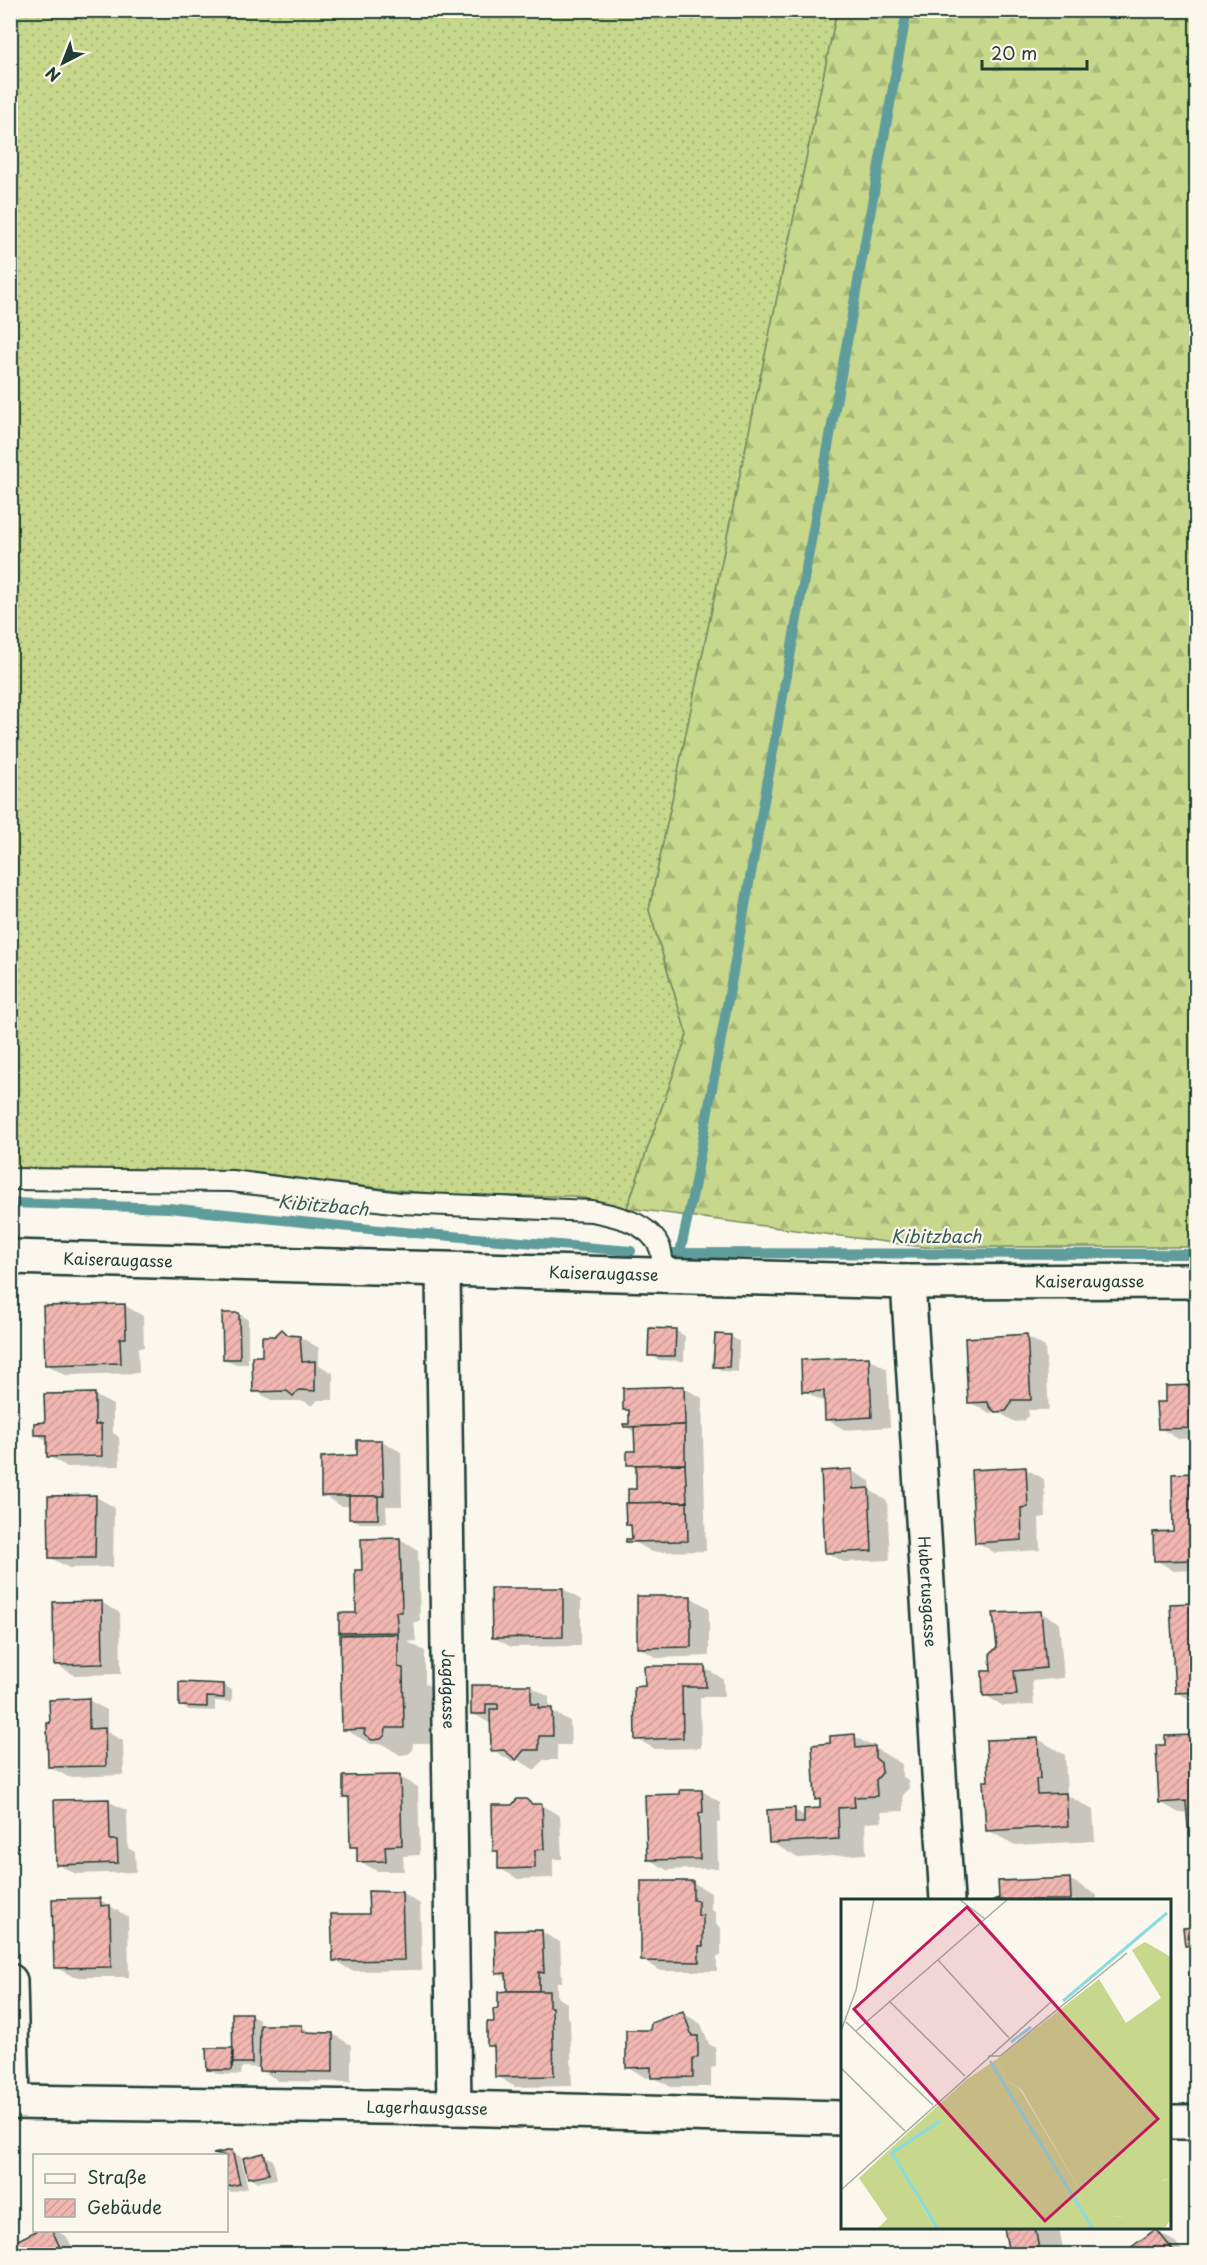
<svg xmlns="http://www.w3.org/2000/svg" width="1207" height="2265" font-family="'Playpen Sans',sans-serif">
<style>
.grass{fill:url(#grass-dots);stroke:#738a60;stroke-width:1.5}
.forest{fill:url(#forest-firs);stroke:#738a60;stroke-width:1.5}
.shadow{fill:#0003}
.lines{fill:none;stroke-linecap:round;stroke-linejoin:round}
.stream{stroke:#5f9c9c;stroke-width:10}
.building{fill:url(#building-hatch);stroke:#1f3d34;stroke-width:1.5}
.service-casing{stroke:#1f3d34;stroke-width:24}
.minor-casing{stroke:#1f3d34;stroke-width:38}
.service{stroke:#fbf7ec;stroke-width:20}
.minor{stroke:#fbf7ec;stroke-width:33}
.labels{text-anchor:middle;stroke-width:4.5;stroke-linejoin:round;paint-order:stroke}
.street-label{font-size:16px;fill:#1f3d34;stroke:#fbf7ec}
.water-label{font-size:18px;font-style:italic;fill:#345d57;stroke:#fbf7ec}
.inset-river{fill:none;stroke:#89dbe2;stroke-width:3}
.inset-road{fill:none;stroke:#a3ada2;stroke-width:1.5}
.view{fill:#c2185b;fill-opacity:0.15;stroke:#c2185b;stroke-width:3}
.inset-edge{fill:none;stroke:#1f3d34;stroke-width:3}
</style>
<defs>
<pattern id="grass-dots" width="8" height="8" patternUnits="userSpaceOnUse" patternTransform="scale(1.5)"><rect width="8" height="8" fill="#c7d78b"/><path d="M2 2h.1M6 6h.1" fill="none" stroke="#aab979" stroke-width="1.8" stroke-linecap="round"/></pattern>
<pattern id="forest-firs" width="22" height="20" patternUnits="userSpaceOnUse" patternTransform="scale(1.5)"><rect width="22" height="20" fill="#c7d78b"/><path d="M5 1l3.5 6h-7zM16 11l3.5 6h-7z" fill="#aab979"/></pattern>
<pattern id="building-hatch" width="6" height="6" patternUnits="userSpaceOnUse" patternTransform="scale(1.5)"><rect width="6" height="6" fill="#f1b6b1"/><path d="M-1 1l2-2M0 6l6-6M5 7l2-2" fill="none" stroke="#ce9d99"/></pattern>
</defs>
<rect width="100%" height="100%" fill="#fbf7ec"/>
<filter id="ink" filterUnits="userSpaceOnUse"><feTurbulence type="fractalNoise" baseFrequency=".0167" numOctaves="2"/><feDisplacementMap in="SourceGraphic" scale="12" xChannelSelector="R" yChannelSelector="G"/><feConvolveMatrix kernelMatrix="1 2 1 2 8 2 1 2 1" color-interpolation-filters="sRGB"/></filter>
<g filter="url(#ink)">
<!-- grass -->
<path class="grass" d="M11,11H837L649,910L687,1035L627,1208L573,1196H453L234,1172L11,1168Z"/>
<!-- forest -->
<path class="forest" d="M837,11H1196V1247H924L627,1208L687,1035L649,910Z"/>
<!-- shadow -->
<g class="shadow">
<path d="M124,1305L143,1316L144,1347L138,1348L139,1373L65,1375L46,1364Z"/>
<path d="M224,1314H239L248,1319V1364H233L224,1359Z"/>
<path d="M283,1331L292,1337H300L319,1348V1365L333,1373V1400H318L312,1406L304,1401H273L255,1391L264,1357Z"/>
<path d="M676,1331L685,1336L684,1361L659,1360L650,1355Z"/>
<path d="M730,1336L739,1341L738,1372L723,1371L714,1366Z"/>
<path d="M1026,1336L1045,1347L1049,1410H1028L1029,1415L1024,1421L1015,1422L998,1412L988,1413L970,1402Z"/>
<path d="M868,1358L887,1369L890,1427L845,1430L826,1419V1401H822L804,1391Z"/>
<path d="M1196,1387V1438L1178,1439L1160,1428L1168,1403L1167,1388Z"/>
<path d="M684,1388L702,1398L706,1551L652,1552L633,1541V1527L627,1524L630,1504L638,1490L637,1469L629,1464L637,1453L636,1433L625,1426H630V1412L625,1409Z"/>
<path d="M94,1395L113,1405V1433L119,1437L120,1466L67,1467L49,1456L48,1441L35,1434L47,1424Z"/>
<path d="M382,1441L401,1452L402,1506H386L387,1523H360L351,1518V1506H341L323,1495L358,1457V1442Z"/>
<path d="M1026,1469L1044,1479L1046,1517L1039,1518L1040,1550L995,1553L977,1542Z"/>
<path d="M852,1471L870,1481L871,1491L887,1501L890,1560L844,1562L826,1552Z"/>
<path d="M1196,1474V1570L1174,1571L1156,1560L1175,1532L1173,1475Z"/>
<path d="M96,1497L114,1507L113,1567L69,1568L51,1558Z"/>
<path d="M400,1539L418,1550L420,1622H414L416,1641L408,1642L425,1651V1683L430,1686L431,1743H413L412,1751L408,1754L400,1755L382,1744H371L344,1729L349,1637L341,1632L358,1614L363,1572Z"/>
<path d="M563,1589L581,1600V1646L511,1647L493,1637Z"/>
<path d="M690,1597L709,1608V1656L657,1658L638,1647Z"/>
<path d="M101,1602L120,1613L121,1674L74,1675L56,1664Z"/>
<path d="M1192,1604L1196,1607V1702H1195L1176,1692Z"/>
<path d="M1040,1612L1059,1623L1064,1678L1032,1681L1034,1705L1003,1706L985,1695Z"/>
<path d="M705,1668L723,1679L724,1697H700L701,1748L655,1749L637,1739L647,1687Z"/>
<path d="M224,1685L232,1690V1702L215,1701V1711L189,1710L180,1705Z"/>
<path d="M530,1686L549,1697V1710L570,1721L571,1745H557V1760H543L535,1770L518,1760L511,1761L493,1750L491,1724L472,1713V1687Z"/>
<path d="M88,1700L107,1710V1732L123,1741L124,1775L68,1777L50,1767Z"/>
<path d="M854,1736L902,1764V1776L908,1780L909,1789L903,1795L904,1811L881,1812L882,1822L865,1823L866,1854L798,1858L771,1842L794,1810L805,1816L822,1810V1802L816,1799L832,1744Z"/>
<path d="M1166,1737H1196V1831L1190,1827L1189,1812L1179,1813L1160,1802Z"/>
<path d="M1038,1739L1065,1755L1067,1795L1093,1810L1095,1841L1015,1845L987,1830L990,1782Z"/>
<path d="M400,1777L418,1787L420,1855L403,1856L404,1871H377L359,1861V1850L351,1846V1800L345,1797Z"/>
<path d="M702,1791L720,1802L721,1822L717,1823L718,1868L667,1870L648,1859L681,1795Z"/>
<path d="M525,1800L535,1806L542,1805L560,1816L562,1859H553V1878L518,1879L499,1868V1852L495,1850L512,1806Z"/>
<path d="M108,1801L127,1811L128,1848L135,1852L136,1872L76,1874L57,1864Z"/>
<path d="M1069,1879L1097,1895V1900H995Z"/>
<path d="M692,1882L711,1893V1910L716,1913V1924L721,1928V1956H717V1971H661L643,1960Z"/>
<path d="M402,1893L420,1904L422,1970L352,1971L334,1960Z"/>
<path d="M100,1900L128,1917L129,1977H74L55,1967Z"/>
<path d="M1196,1928V1951L1186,1945L1185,1929Z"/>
<path d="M542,1932L560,1942L562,1982H557V1997L567,2003V2017L570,2019L572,2086L515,2087L497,2076L496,2049L489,2045L500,2010L508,1993V1979L497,1973Z"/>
<path d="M683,2013L701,2024L709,2044L716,2048V2067L711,2068V2087H671L653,2077L646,2078L628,2067L652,2031Z"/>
<path d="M250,2014L259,2019V2026L302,2027L314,2034H333L351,2045V2082L279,2081L261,2070V2068L242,2067L241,2075L217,2074L208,2069L234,2049Z"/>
<path d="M1195,2061H1196V2096L1193,2094Z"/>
<path d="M232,2152L241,2157L248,2188L231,2192L226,2190V2156H216Z"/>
<path d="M264,2155L273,2160L277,2179L258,2182L249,2177Z"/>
<path d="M1005,2228H1059L1064,2254H1010Z"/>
<path d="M41,2230H55L67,2237L76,2254H10V2246Z"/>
<path d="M1156,2231L1175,2242L1185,2254H1124Z"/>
</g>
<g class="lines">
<!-- stream -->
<g class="stream">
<path d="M10,1203L169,1208L379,1230L631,1251"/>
<path d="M674,1253L1195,1254L1196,1250"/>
<path d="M680,1253L694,1188L907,10"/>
</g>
</g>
<!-- building -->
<g class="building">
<path d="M125,1304L126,1338H120L121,1363L45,1365L43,1306Z"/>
<path d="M222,1313H239L240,1359H223Z"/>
<path d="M649,1328L676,1329L675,1356H648Z"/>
<path d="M282,1329L288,1335L300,1336L302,1362L315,1361V1391L299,1390L293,1396L287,1391L253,1392L252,1356H262V1336H275Z"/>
<path d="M715,1334L731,1335L729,1367H713Z"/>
<path d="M1027,1334L1031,1400H1011V1404L1006,1411L995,1412L989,1406L988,1402L968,1403L965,1338Z"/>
<path d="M869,1357L872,1417L825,1420L824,1391L802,1392L801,1360Z"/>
<path d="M1196,1385V1428L1158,1429L1156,1402H1166V1386Z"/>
<path d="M684,1386L685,1425L624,1427L623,1424H629V1410H623V1388Z"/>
<path d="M95,1393V1425L101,1424L102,1456L47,1457V1435H34V1423L45,1422L44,1394Z"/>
<path d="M685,1425V1464L627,1465V1451H635L634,1427Z"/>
<path d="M357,1440H382L384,1496H321V1457L357,1455Z"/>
<path d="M685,1464L687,1502L628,1503V1489H636V1465Z"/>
<path d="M1026,1467L1028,1507L1021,1508L1022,1540L975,1543L971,1470Z"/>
<path d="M852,1469L853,1489L869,1488L872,1551L825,1553L821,1471Z"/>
<path d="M1196,1473V1560L1154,1561L1153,1532L1173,1531L1172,1474Z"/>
<path d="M96,1495L95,1558H49L48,1496Z"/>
<rect x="349" y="1496" width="29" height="23"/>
<path d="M687,1502L688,1541L626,1542V1539H632L631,1525H626L625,1503Z"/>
<path d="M400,1538L402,1612H396L398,1632L339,1633V1613H356L355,1570H362L361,1539Z"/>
<path d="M491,1588H563V1637L492,1638Z"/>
<path d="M637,1596H691V1647L637,1648Z"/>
<path d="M102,1601L103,1664L54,1665L53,1602Z"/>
<path d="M1193,1603L1194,1628L1196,1627V1692L1175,1693L1170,1604Z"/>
<path d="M1041,1611L1046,1668L1014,1671L1017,1695L983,1696L982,1671H991L990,1654L997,1647L993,1613Z"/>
<path d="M398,1634V1667L403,1668L404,1728H386L385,1735L381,1739L372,1740L364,1734L365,1729L342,1730L340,1635Z"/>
<path d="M644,1666H705L706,1687H682L683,1738L635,1740L634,1687L645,1686Z"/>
<path d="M179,1682L224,1684V1698L207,1697V1707L179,1706Z"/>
<path d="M471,1685H531V1704H539L538,1708H552L553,1736H539V1750H524L516,1760L504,1750L491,1751L490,1709H498V1704H486V1714H471Z"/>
<path d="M89,1698V1729L105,1728L106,1766L48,1767L47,1723H50L49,1700Z"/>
<path d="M855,1734L856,1748L875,1746V1758L881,1763L882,1773L876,1780L877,1796L854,1797L855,1807L838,1808L839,1839L769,1843L767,1810L795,1808V1823H804V1809L820,1808V1799L815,1800L812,1745L830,1743V1736Z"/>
<path d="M1196,1735V1828H1188L1186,1801L1159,1803L1156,1745H1165V1736Z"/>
<path d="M1038,1738L1040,1779H1036L1037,1794L1066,1793L1068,1826L986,1831L983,1781H988L986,1740Z"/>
<path d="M400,1775L402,1845L385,1846L386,1861L357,1862V1847H350L349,1797H343V1776Z"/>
<path d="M680,1790H702L703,1812L699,1813L700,1859L647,1860L645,1795L680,1794Z"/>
<path d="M109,1799L110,1840H117L118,1863L56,1865L54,1800Z"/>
<path d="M517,1799H526L532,1804H542L544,1849L535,1850V1868L498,1869V1851H493L492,1805H512Z"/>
<path d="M1070,1878L1071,1900H993L999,1898L998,1881Z"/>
<path d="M641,1881H693V1900L698,1901V1916L703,1915V1946H699V1962L641,1961Z"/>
<path d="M368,1891L402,1892L404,1960L333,1961L331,1914H369Z"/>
<path d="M100,1898L101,1906L110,1905L111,1967L54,1968L52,1899Z"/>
<path d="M1194,1909H1196V1955V1945L1185,1946L1183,1928L1195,1927Z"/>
<path d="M542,1930L544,1973L539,1972V1991H507L506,1973L496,1974L495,1931Z"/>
<path d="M507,1991H549V2007H552L554,2076L495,2077L494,2046H487V2022H494L493,2009L498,2008V1992Z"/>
<path d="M683,2011L692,2036H698V2057L693,2058V2077L651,2078V2067L626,2068V2030H650L651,2023Z"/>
<path d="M232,2013H251L252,2063H233Z"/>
<path d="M260,2025H302V2032L333,2033V2072L259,2071Z"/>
<path d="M206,2048H233L232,2070H207Z"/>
<path d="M1194,2059H1196V2095H1192L1191,2074H1194Z"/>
<path d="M232,2150L240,2184L226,2187V2156L213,2154Z"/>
<path d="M264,2153L269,2174L248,2178L243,2158Z"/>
<path d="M1004,2228H1035L1040,2254H1009Z"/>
<path d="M1156,2229L1176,2254H1122Z"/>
<path d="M38,2230H52L63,2254H10V2244Z"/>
</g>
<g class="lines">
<!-- service casing -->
<g class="service-casing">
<path id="service" d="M10,1179L232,1181L400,1203L592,1211C616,1216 649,1222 660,1248C663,1256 662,1268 663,1277"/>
</g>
<!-- minor casing -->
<g class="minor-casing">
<g id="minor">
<path id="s1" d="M10,1257L908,1282L1196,1281"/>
<path id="s2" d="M443,1271L454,2108"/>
<path id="s3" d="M908,1282L947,1900"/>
<path d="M10,1981L13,2102"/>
<path id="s4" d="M10,2102L454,2108L842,2118"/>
<path d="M1170,2122H1196"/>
</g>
</g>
<!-- service -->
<use href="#service" class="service"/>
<!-- minor -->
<use href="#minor" class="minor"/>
</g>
</g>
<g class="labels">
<!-- street labels -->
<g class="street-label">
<text dy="6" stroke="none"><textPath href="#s1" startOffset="108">Kaiseraugasse</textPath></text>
<text dy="6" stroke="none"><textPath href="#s1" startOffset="594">Kaiseraugasse</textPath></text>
<text dy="6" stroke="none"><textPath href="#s1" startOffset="1080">Kaiseraugasse</textPath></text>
<text dy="6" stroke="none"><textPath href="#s3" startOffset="310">Hubertusgasse</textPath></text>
<text dy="6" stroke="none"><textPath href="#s2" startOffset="418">Jagdgasse</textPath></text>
<text dy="6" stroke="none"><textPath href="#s4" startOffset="417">Lagerhausgasse</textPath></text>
</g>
<!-- water labels -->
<g class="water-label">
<text transform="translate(323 1206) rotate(5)" y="6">Kibitzbach</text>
<text x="936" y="1243">Kibitzbach</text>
</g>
</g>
<!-- overview -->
<g transform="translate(841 1899)">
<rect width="330" height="330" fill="#fbf7ec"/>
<path d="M304,43L330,58V279L322,281L283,317L272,318L243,298L180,190L165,181L156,160L258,80L285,124L320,99L291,51ZM49,250L94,330H36L46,320L18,279Z" fill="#c7d78b"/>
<path d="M156,160L165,181L179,190L243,298L257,296L272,318L283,317L288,293L330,279V320L323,330H94L49,250L125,181Z" fill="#c7d78b"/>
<path class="inset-river" d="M222,102L326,14M170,143L190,128M149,162L252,330M97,330L51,254L99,222"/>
<path class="inset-road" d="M118,0L144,20M97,61L168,139M48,102L124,177M5,123L92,206M0,132L15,91L33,0M15,132L167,0M147,157H159L286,54M0,169L64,232M0,291L211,102L139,24"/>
<path class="view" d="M126,8L317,220L204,322L13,110Z"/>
<rect width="330" height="330" class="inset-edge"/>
</g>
<!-- margin -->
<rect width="1207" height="2265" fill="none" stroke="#fbf7ec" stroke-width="36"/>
<rect x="18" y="18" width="1171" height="2229" fill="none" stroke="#1f3d34" stroke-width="2" filter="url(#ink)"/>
<!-- legend -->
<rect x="33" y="2154" width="195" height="78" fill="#fbf7ec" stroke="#a3ada2" stroke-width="1.5"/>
<rect x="45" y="2174" width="30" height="9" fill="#fbf7ec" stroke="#a3ada2" stroke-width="1.5"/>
<text x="87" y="2184" font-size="18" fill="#1f3d34">Straße</text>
<rect x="45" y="2199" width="30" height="18" fill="url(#building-hatch)" stroke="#a3ada2" stroke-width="1.5"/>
<text x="87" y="2214" font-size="18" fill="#1f3d34">Gebäude</text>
<!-- north arrow -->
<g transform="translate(63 63) rotate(222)" stroke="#fbf7ec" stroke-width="4.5" paint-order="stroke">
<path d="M0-4.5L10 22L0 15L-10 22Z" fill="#1f3d34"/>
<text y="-9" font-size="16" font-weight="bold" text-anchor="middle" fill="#1f3d34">N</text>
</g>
<!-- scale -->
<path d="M982 60v9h105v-9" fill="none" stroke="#1f3d34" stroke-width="3"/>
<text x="991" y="60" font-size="18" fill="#1f3d34" stroke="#fbf7ec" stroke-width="4.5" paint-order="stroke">20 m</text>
</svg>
